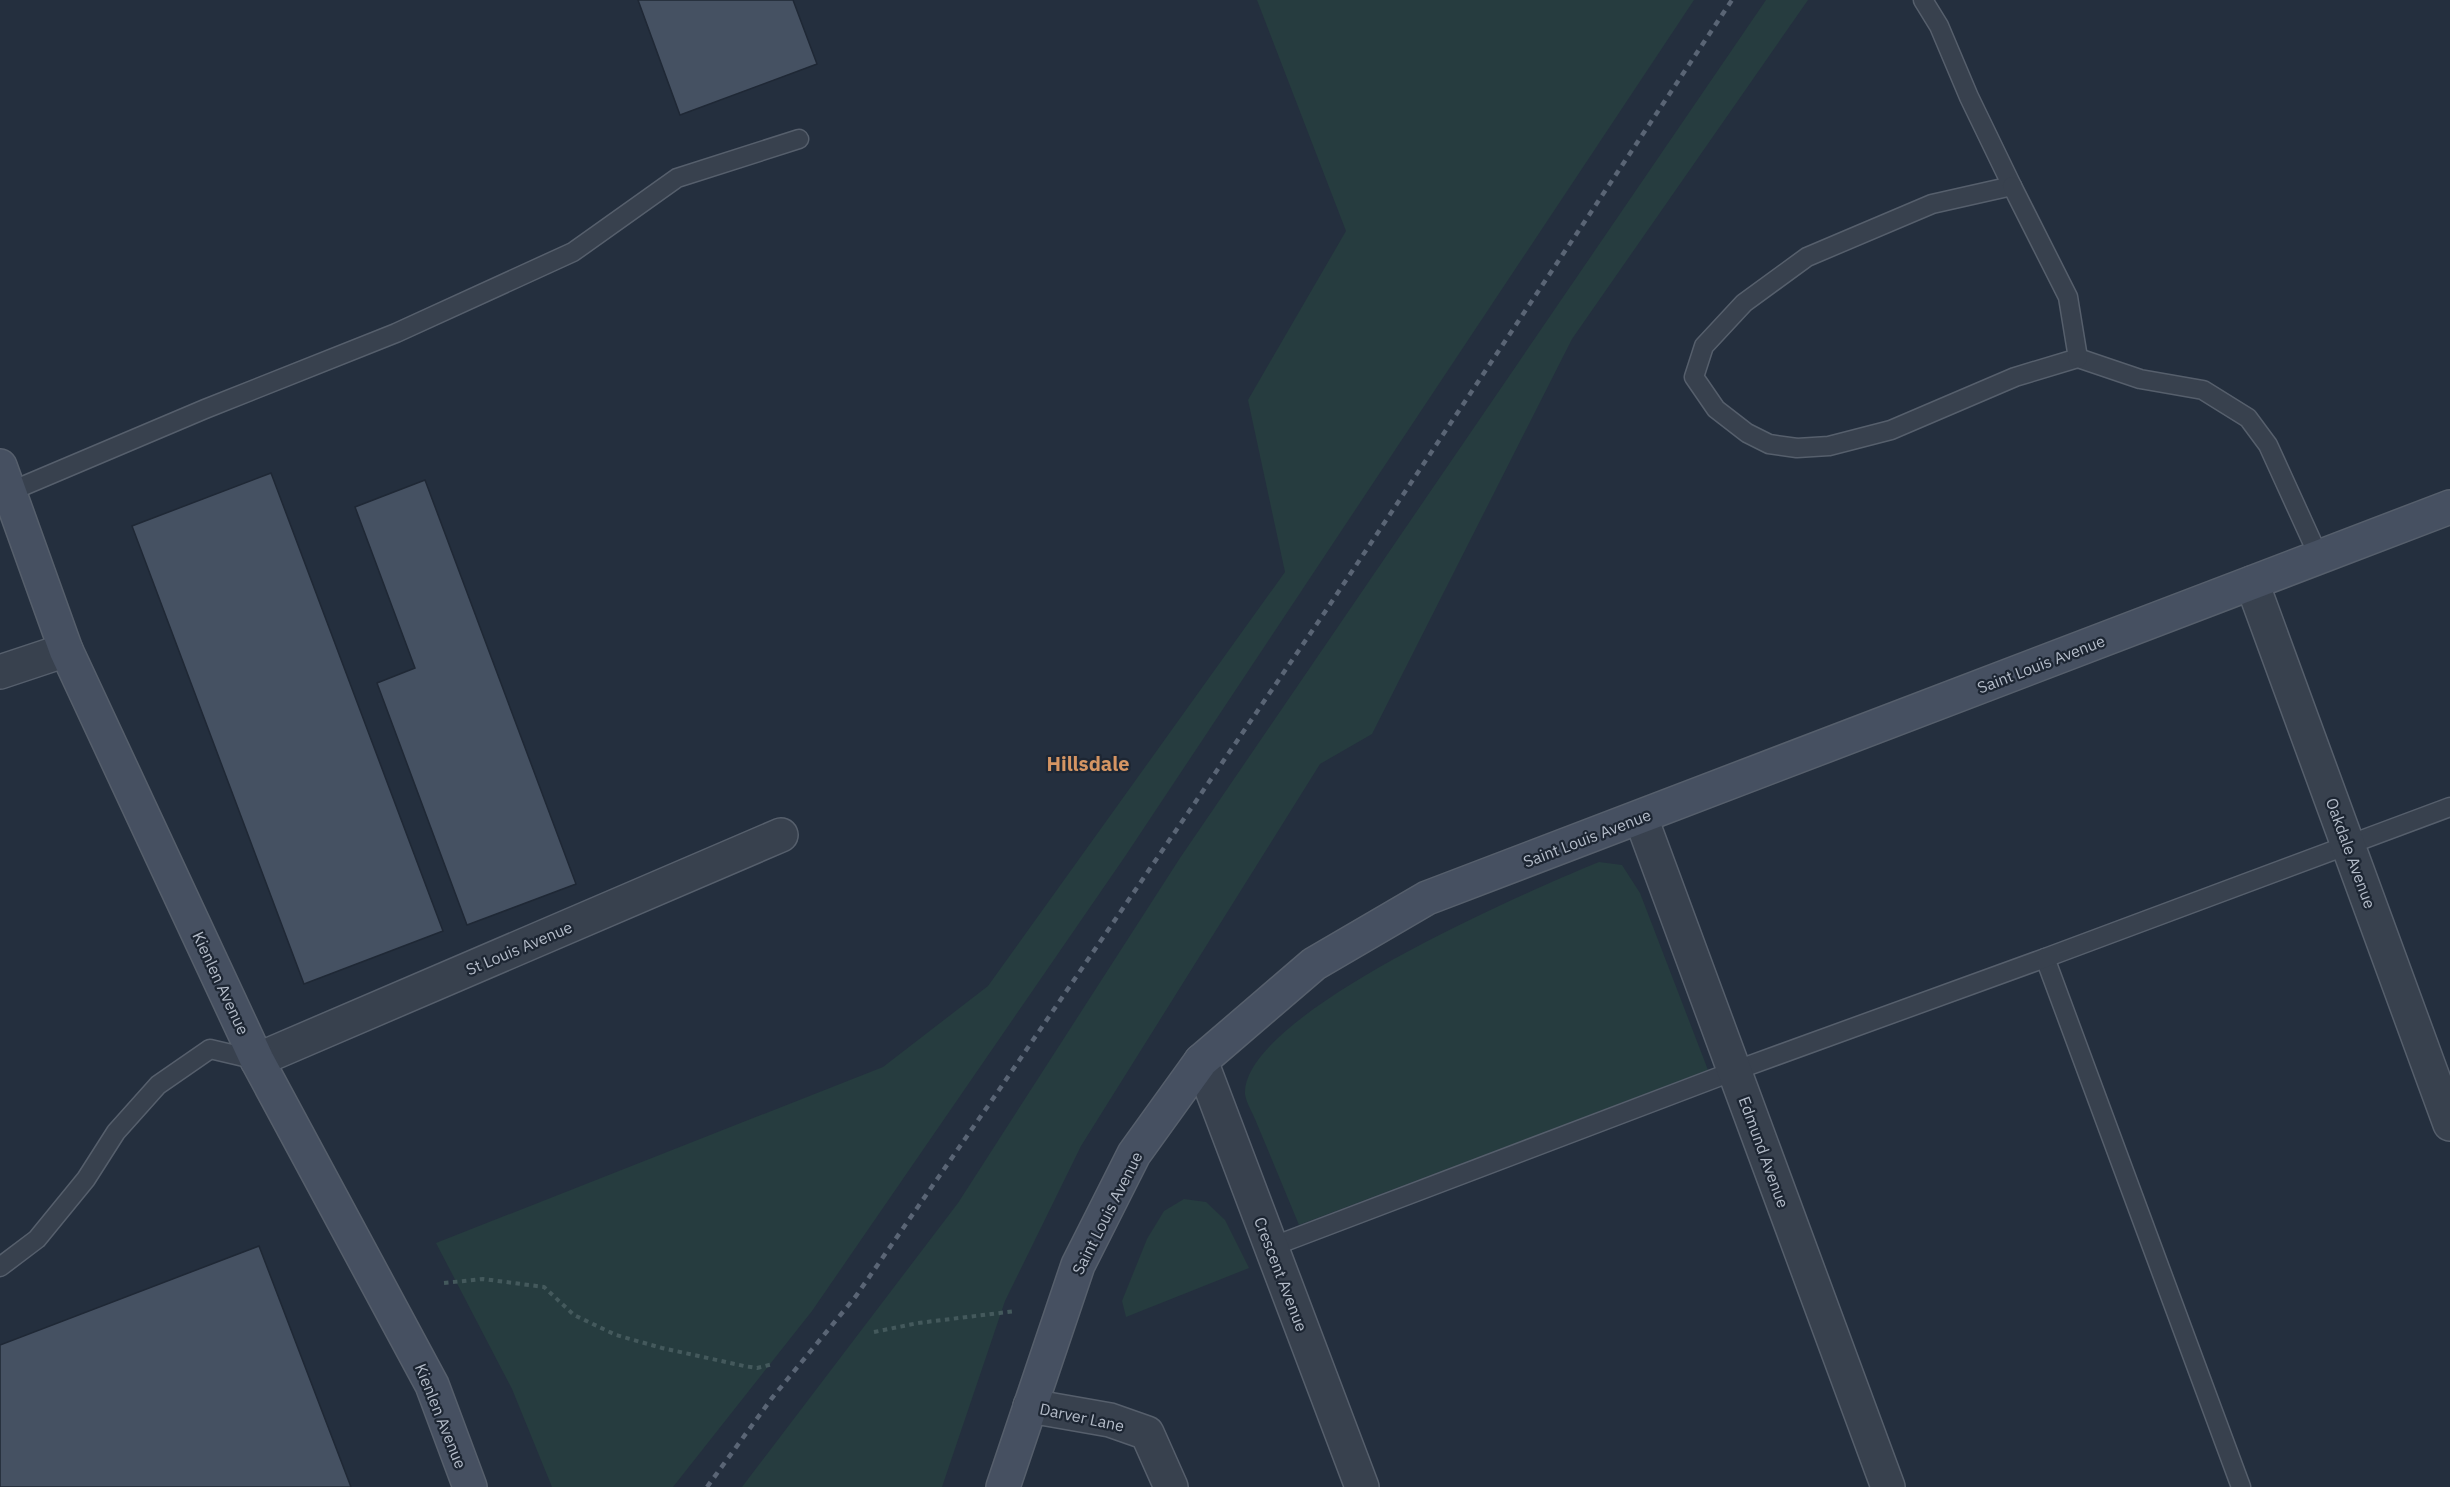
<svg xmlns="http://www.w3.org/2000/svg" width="2450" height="1487" font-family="'IBM Plex Sans',sans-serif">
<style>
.green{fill:#263c3f}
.building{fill:#455162;stroke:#1f2835;stroke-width:1.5}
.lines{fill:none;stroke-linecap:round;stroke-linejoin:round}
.lane-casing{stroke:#565f6c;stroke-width:21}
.street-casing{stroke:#565f6c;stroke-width:36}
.secondary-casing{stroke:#565f6c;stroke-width:36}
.path{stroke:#44595c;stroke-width:4;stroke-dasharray:4.5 4.5;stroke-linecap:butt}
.lane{stroke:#38414e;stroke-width:18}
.street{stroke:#38414e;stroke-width:33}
.secondary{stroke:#465061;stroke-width:33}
.rail{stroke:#5a6575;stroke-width:4.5;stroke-dasharray:6 6;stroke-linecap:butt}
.labels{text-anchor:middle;stroke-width:4.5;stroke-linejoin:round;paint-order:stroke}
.street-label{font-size:16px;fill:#b4bcc9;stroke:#1d2633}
.quarter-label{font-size:20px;font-weight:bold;fill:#d59563;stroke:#1d2633}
</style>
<rect width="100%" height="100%" fill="#242f3e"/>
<!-- green -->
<g class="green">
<path d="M1257,0H1694L1126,855L812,1311L673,1487H552L512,1389L436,1243L883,1067L988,986L1285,572L1248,400L1346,231Z"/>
<path d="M1766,0H1808L1572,339L1372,734L1320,764L1081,1146L1005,1301L942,1487H742L958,1203L1180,858Z"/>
<path d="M1599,862L1622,865L1640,893L1708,1070L1299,1225C1285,1191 1271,1157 1257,1124C1254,1115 1246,1103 1245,1094C1241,1014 1533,889 1599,862Z"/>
<path d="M1184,1199L1206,1202L1225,1220L1249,1268L1126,1317L1122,1301L1147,1239L1164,1211Z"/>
</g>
<!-- building -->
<g class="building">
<path d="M638,0H793L817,64L680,115Z"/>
<path d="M271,473L443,931L304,984L132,526Z"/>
<path d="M425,480L576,884L467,925L377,683L415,668L355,507Z"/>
<path d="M259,1246L351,1487H0V1345Z"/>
</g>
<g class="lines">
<!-- lane casing -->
<g class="lane-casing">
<g id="lane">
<path d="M1923,0L1939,26L1969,97L2012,186L1932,204L1807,257L1744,303L1704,346L1694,377L1716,409L1747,433L1769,444L1797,448L1829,446L1891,430L2015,377L2078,358L2140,379L2203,390L2248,418L2268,445L2319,557"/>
<path d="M2012,186L2068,297L2078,358"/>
<path d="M9,492L205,409L396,333L573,252L677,178L799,139"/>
<path d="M2045,958L2241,1487"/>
<path d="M1271,1247L1734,1071L2045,958L2450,807"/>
<path d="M0,1267L37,1239L86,1179L116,1132L158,1085L210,1049L257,1060"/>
</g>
</g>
<!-- street casing -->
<g class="street-casing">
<g id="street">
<path d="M2252,583L2450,1124"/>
<path d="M0,672L66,650"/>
<path d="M1641,818L1888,1487"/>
<path d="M257,1060L781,835"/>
<path d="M1201,1061L1362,1487"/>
<path d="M1030,1406L1110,1420L1147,1433L1171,1487"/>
</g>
</g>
<!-- secondary casing -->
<g class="secondary-casing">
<g id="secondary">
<path d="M0,466L66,650L257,1060L432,1385L470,1487"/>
<path d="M1003,1487L1078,1265L1134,1154L1201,1061L1314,964L1427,898L2450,507"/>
</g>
</g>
<!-- path -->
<g class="path">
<path d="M444,1283L483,1279L544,1287L574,1315L616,1335L662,1348L744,1366L757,1368L773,1364"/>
<path d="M874,1332L918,1323L1016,1311"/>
</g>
<!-- lane -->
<use href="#lane" class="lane"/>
<!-- street -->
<use href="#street" class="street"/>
<!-- secondary -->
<use href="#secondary" class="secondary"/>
<!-- rail -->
<path class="rail" d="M707,1487L772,1398L856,1296L999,1090L1327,609L1732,0"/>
</g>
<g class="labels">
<!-- street labels -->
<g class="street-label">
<text transform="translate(2041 664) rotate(-21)" y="6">Saint Louis Avenue</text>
<text transform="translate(1587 838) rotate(-21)" y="6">Saint Louis Avenue</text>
<text transform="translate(2351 853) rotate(70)" y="6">Oakdale Avenue</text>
<text transform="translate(519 948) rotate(-23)" y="6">St Louis Avenue</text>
<text transform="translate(221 983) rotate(65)" y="6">Kienlen Avenue</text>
<text transform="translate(1764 1152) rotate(70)" y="6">Edmund Avenue</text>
<text transform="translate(1107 1213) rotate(-63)" y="6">Saint Louis Avenue</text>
<text transform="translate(1281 1274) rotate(69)" y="6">Crescent Avenue</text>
<text transform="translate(441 1416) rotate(68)" y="6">Kienlen Avenue</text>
<text transform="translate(1082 1417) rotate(12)" y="6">Darver Lane</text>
</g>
<!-- quarter labels -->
<g class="quarter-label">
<text x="1088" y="771">Hillsdale</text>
</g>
</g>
</svg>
